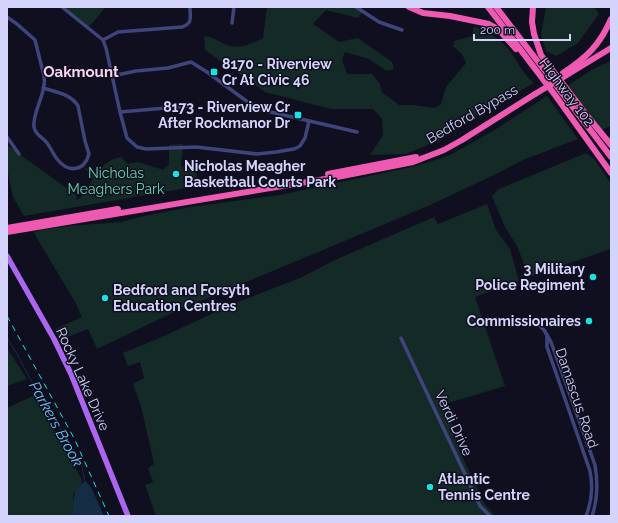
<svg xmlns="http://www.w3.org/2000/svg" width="618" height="523" font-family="Raleway,sans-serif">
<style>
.green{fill:#132a26}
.water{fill:#142d45}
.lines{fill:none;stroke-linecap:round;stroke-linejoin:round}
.stream{stroke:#142d45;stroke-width:1}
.street{stroke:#3f447b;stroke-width:3.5}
.primary{stroke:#ac65ef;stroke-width:5.5}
.highway{stroke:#ee5ab2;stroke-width:6}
.rail{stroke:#17e3e0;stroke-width:1;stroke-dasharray:6 5;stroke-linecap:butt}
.highway-bridge{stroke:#ee5ab2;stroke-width:6}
.poi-dot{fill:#17e3e0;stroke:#100f20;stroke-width:1.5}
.labels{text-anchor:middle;stroke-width:3;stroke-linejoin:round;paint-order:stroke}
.poi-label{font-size:14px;font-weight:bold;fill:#d3d3fb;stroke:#100f20;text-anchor:start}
.street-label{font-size:14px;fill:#d3d3fb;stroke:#100f20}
.park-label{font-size:14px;fill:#67d3ac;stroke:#100f20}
.neighbourhood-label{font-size:15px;font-weight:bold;fill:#fbd5f1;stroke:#100f20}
.water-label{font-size:15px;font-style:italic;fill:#6cc2f0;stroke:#100f20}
</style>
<rect width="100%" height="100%" fill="#100f20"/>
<!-- green -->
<g class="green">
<path d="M63,7H106L88,28Z"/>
<path d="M267,7H358L363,10L358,18L326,10L313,24L339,42L358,38L392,62L394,69L387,71L369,59L345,52L342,60L347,74H372L380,84L382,92L399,105H413L435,108L441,104L446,87L466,63L462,54L453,46L454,41L472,36L474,26C488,32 500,38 509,50C518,61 522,74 534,83L478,115L440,140L406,154L370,155L383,135L382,119L373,109H331L265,92L205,50L204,36C216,38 217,41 227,45C239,50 253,43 263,38Z"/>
<path d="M546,7H594L599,14L578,43L556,56L546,51L541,35Z"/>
<path d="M611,61V126L602,130L567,86L593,69Z"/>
<path d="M547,96L578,139L523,160L494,175L428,206L170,314L97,349L88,329L60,340L55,329L82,317L75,302L34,233L40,230L69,226L121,222L144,216L190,207L280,195L420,165L450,155L493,131Z"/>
<path d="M183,144L181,166L196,172L198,186L24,216L13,197L7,168V145L76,195L77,200L80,198L93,179L85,168L98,172C104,164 111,159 121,157L128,164L138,162L164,170L165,167L169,165V145Z"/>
<path d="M586,153L595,160L611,184V249L529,277L517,246L505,227L492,196L499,189Z"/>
<path d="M487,204L496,230L510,249L519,281L475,297L505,386L445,404L461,454L485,505L494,514L491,516H156L145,485L153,482L148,468L154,464L141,406L133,384L144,378L140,362L128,366L123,353L164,336L235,303L300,278L337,259L434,217L438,224Z"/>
<path d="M7,348L27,379L7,386Z"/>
<path d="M35,395L81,478L82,483L73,495V516H7V408Z"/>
</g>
<!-- water -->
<path class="water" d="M86,481L92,489L104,516H73C73,502 72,488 86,481Z"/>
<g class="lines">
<!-- stream -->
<path class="stream" d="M7,338L17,354L29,377L81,462L85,482"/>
<!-- street -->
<g class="street">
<path d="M62,7L103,40L106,48L120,112L127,138L137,147L146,149L196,147L257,154L276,152L294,149L300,146L305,138L309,121"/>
<path d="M356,7L379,22L402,30"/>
<path d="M7,17L17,24L35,40L44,76C47,93 32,112 34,127C35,135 43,137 47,143C51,148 53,154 57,159C68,173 84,172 89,154L85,141L78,106C71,94 56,92 43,88"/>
<path d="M232,23L234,7"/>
<path d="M103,40L118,32L182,27C193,23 190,18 190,7"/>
<path d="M112,76L136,71L168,68L191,62L207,72L245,100L262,110L357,132"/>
<path d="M120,112L189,106"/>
<path d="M7,137L19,154"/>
<path d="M537,323L544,330L551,342L595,465C598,483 598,499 592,516"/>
<path d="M547,335V347L590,471C593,486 592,501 586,516"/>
<path d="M401,338L480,506L490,516"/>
</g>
<!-- primary -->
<path class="primary" d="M7,256L54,339L71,374L128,516"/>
<!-- highway -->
<g class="highway">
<path d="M409,7L423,13L450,16L489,24L498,29L516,49"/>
<path d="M488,7L555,95L611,173"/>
<path d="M496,7L611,157"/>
<path d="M533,7L532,22L534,34L541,55L588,117L611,145"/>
<path d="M563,73C586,58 600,45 611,19"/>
<path d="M565,76L611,48"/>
<path d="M328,174L416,157"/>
<path d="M7,228L118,209"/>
<path d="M7,232L337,177L413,162L444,150L462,140L535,94"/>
</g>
<!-- rail -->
<path class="rail" d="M7,316L74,438L109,516"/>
<!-- highway-bridge -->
<path class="highway-bridge" d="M535,94L565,76"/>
</g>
<!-- markers -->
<g class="poi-dot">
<rect x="210" y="68" width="8" height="8" rx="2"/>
<rect x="294" y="111" width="8" height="8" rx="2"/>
<circle cx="176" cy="174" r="4"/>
<circle cx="593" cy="277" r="4"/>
<circle cx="105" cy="298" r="4"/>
<circle cx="589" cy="321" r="4"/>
<circle cx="430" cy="487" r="4"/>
</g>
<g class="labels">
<!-- poi labels -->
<g class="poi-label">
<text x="222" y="69">8170 - Riverview<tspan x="222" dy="16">Cr At Civic 46</tspan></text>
<text x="290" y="112" text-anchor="end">8173 - Riverview Cr<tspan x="290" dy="16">After Rockmanor Dr</tspan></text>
<text x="184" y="171">Nicholas Meagher<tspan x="184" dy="16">Basketball Courts Park</tspan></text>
<text x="585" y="274" text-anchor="end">3 Military<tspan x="585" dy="16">Police Regiment</tspan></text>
<text x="113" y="295">Bedford and Forsyth<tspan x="113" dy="16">Education Centres</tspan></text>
<text x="581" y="326" text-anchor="end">Commissionaires</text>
<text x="438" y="484">Atlantic<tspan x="438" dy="16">Tennis Centre</tspan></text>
</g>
<!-- street labels -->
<g class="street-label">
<text transform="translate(567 92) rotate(53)" y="5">Highway 102</text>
<text transform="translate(472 114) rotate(-30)" y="5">Bedford Bypass</text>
<text transform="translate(83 379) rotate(66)" y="5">Rocky Lake Drive</text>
<text transform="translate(577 398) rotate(71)" y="5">Damascus Road</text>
<text transform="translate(454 423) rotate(65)" y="5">Verdi Drive</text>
</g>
<!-- park labels -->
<g class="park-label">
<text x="116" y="178">Nicholas<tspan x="116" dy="16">Meaghers Park</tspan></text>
</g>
<!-- neighbourhood labels -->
<g class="neighbourhood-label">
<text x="81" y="77">Oakmount</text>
</g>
<!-- water labels -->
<g class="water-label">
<text transform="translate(56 424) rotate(61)" y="5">Parkers Brook</text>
</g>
</g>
<!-- border -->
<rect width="618" height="523" fill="none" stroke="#d3d3fb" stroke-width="16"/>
<!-- scale -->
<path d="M474 34v6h96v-6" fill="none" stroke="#d3d3fb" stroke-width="2"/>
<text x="480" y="34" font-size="12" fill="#d3d3fb" stroke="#100f20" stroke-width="3" paint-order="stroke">200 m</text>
</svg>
